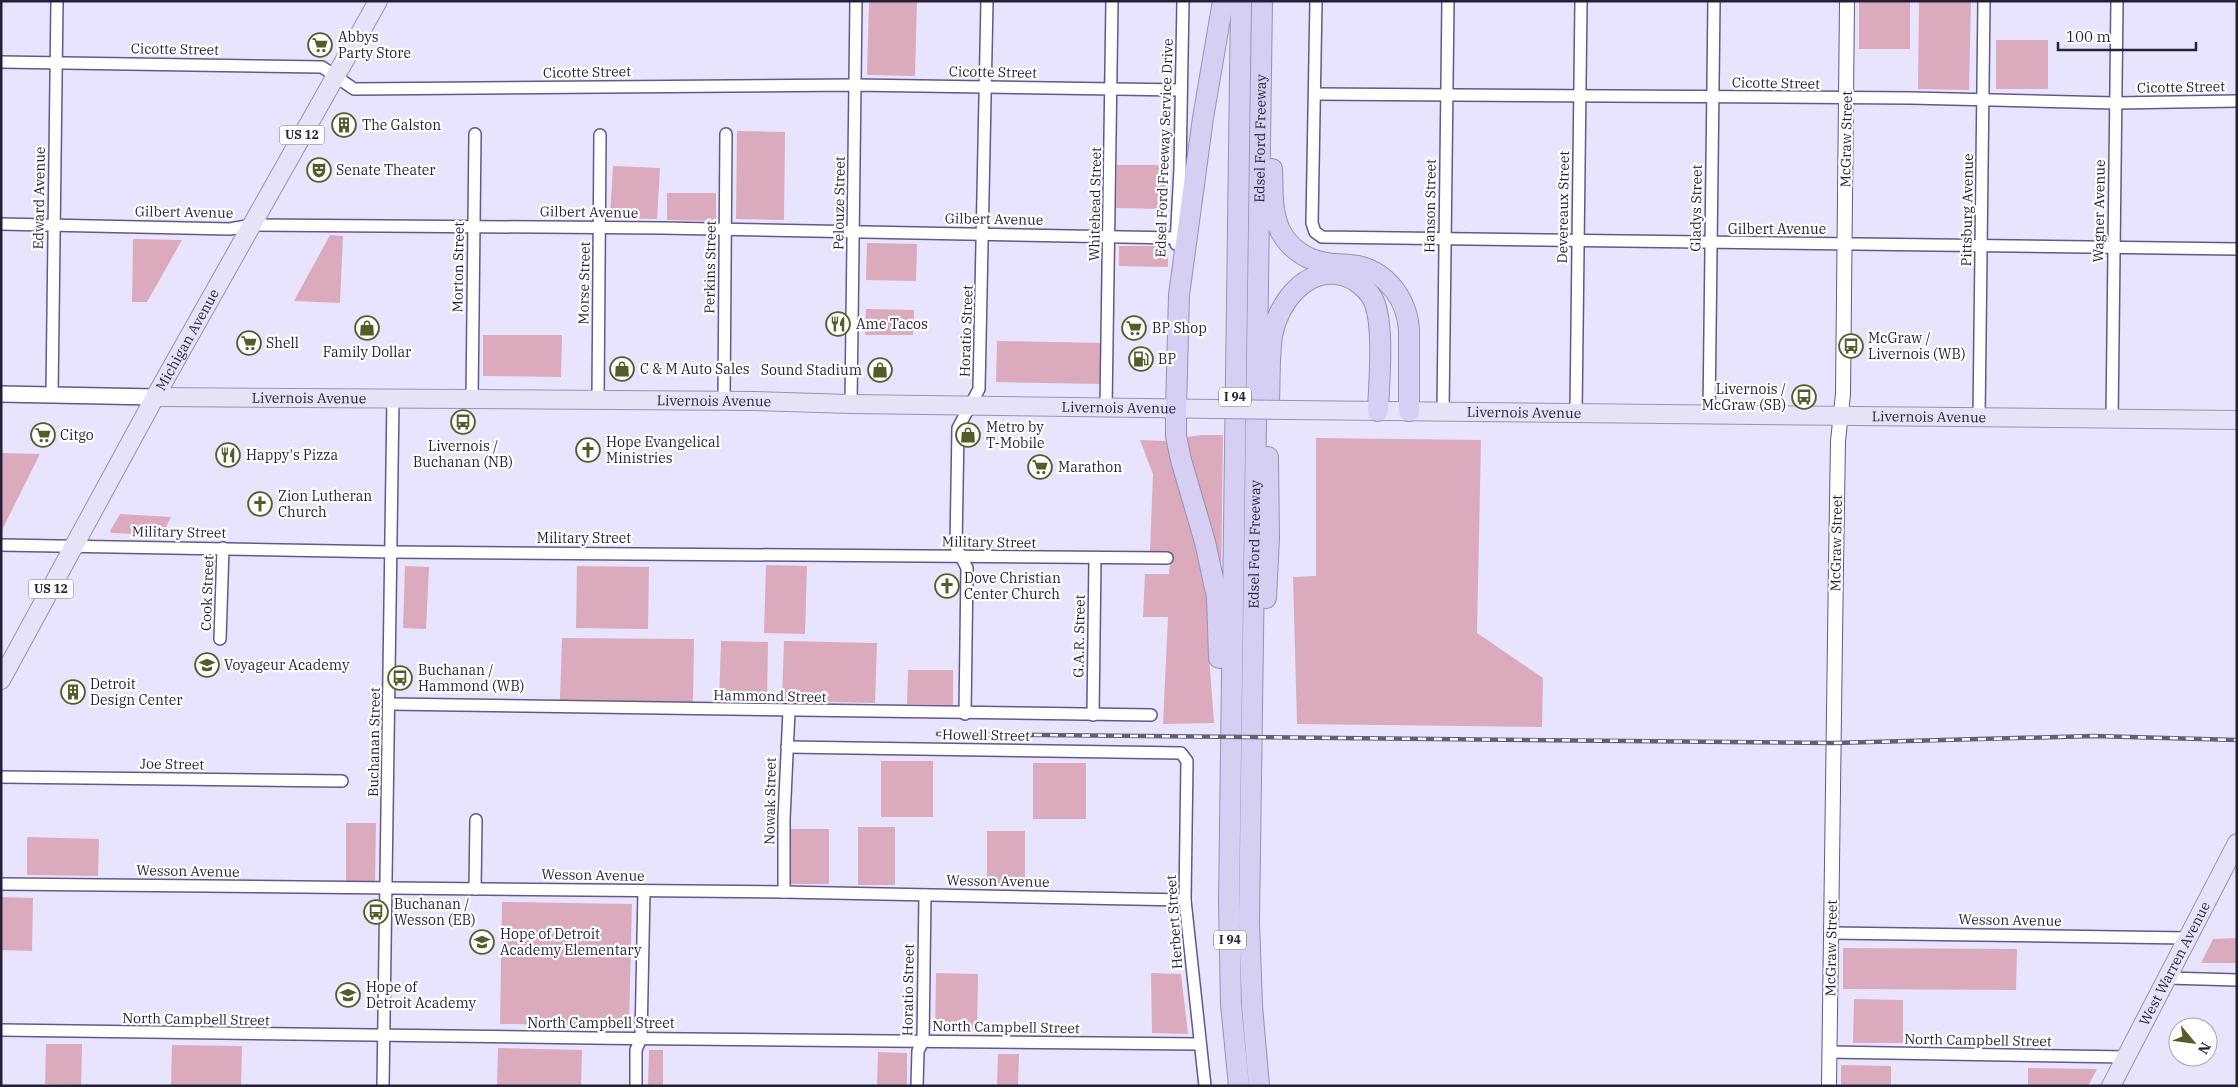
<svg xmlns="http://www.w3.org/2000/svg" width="2238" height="1087" font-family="'IBM Plex Serif',serif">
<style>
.green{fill:#dcaabd}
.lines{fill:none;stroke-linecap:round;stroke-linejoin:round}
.minor-casing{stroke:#64578e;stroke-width:14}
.tertiary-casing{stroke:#64578e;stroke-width:16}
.secondary-casing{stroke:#64578e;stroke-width:18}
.primary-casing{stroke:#9891b1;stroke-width:20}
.motorway-casing{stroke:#9891b1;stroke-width:22}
.minor{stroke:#fff;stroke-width:11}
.tertiary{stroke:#fff;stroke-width:14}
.secondary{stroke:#fff;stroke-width:15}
.primary{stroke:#e6e2f8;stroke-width:18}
.motorway{stroke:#d6cff3;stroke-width:20}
.rail-casing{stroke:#645e77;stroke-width:4.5}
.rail{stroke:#fff;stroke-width:2.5;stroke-dasharray:8;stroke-linecap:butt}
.primary-bridge-casing{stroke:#9891b1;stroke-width:20;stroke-linecap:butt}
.primary-bridge{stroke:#e6e2f8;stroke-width:18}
.labels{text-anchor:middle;stroke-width:4.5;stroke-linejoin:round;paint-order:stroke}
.shield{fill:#fff;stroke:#666273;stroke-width:1}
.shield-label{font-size:12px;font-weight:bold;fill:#251f37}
.poi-label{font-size:14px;fill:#251f37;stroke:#fff;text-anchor:start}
.street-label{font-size:14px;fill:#251f37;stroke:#fff}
</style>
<rect width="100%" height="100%" fill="#e8e4fd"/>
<!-- green -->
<g class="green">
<path d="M869,1H917L915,76L867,75Z"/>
<rect x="1859" y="1" width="51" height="48"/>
<path d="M1919,1H1971L1969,90L1918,89Z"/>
<rect x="1996" y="40" width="52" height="49"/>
<path d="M737,131L785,132L784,220L736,219Z"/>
<path d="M1117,165H1168L1167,209L1116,208Z"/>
<path d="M613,166L660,168L657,219L610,218Z"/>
<path d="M667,193H716V221L667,220Z"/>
<path d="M330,235L343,236L340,303L294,301Z"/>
<path d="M133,239L182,240L147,302H132Z"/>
<path d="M867,243L917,244L916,281L866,280Z"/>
<path d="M1119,246H1168V267L1119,266Z"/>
<path d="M866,309L914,310L913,335H865Z"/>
<path d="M483,335H562L561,377L483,376Z"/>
<path d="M997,341L1102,343L1101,384L996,382Z"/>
<path d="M1202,435H1223L1221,582L1186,437Z"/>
<path d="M1316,438L1481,440L1477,633L1543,678L1542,727L1297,724L1293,577L1316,576Z"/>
<path d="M1140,440L1166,441L1169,447L1203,562L1211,627H1207L1214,723L1163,724L1168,617H1143L1145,574H1169L1171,553L1150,551L1153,474Z"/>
<path d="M1,453L40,454L1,532Z"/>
<path d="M120,514L171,517L162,535L111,533L110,531Z"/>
<path d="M766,565L807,566L805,634L764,633Z"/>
<path d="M405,566L429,567L426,629L403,628Z"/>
<path d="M577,566L649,567L648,629L576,628Z"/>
<path d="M562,638L694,639L693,702L560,700Z"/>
<path d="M721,641L768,642L767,702H719Z"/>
<path d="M784,641L877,643L875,703L782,701Z"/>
<path d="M908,670H953V705L907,704Z"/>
<rect x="881" y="761" width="52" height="56"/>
<rect x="1033" y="763" width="53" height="56"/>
<path d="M346,823H376L375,884H346Z"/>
<rect x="858" y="827" width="37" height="58"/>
<rect x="791" y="829" width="38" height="55"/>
<rect x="987" y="831" width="38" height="55"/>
<path d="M27,837L99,839L98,876L27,875Z"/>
<path d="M1,897L33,898L32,951L1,950Z"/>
<path d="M502,902L632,904L629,1026L500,1024Z"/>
<path d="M2237,938V963H2201L2213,939Z"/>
<path d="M1843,948L2017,949L2016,990L1843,989Z"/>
<path d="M936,973L978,974L977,1031H935Z"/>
<path d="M1151,973L1181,974L1188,1034L1152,1033Z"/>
<path d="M1854,999L1903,1000V1043H1853Z"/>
<path d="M46,1044H82L81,1085L45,1084Z"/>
<path d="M172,1045L242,1046L241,1086H171Z"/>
<path d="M498,1048L582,1050L581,1086H497Z"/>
<path d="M649,1050H663V1086H648Z"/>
<path d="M878,1052L907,1053V1086H877Z"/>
<path d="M998,1054H1019L1018,1086H997Z"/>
<path d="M1841,1065L1891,1066V1086H1841Z"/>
<path d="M2028,1068L2097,1069L2088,1086H2028Z"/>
</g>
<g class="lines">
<!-- minor casing -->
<g class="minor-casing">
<g id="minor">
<path d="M1316,1L1312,223L1315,232L1322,237L2237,249"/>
<path d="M1,62L322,67L354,89L855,85L1181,90"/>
<path d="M1315,94L1911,98L2115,103L2237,101"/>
<path d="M1,224L230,229L252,225L662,228L1176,238"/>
<path d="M1176,244L1180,169L1183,1"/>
<path d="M52,395L57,1"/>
<path d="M472,400L475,134"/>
<path d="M598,401L600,135"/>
<path d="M724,401L726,134"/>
<path d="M851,404L856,1"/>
<path d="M1106,408L1112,1"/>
<path d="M1443,412L1448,1"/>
<path d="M1576,413L1581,1"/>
<path d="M1709,415L1714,1"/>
<path d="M1979,418L1984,1"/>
<path d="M2112,420L2117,1"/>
<path d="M1,545L391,552L1167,558"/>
<path d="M220,639L223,548"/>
<path d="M390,704L1151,715"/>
<path d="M965,714L967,568L956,547L958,428L979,389L987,1"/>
<path d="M1093,715L1095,558"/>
<path d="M787,747L1181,753L1187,761L1185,900L1205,1086"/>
<path d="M1,777L342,781"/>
<path d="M1,884L784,892L1185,900"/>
<path d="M475,889L476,820"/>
<path d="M784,892V819L789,711"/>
<path d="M1831,933L2187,938"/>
<path d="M2168,978L2237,980"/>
<path d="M1,1030C401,1038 800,1039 1200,1044"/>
<path d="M1830,1052L2127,1057"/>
<path d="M383,1086L393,399"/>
<path d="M636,1086V1050L641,1038L644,891"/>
<path d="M917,1086L918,1051L923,1041L925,895"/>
</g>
</g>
<!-- tertiary casing -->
<g class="tertiary-casing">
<path id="tertiary" d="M1829,1086L1836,565L1838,441L1843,394L1847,1"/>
</g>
<!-- secondary casing -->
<g class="secondary-casing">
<path id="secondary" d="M1,394L155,397"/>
</g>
<!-- primary casing -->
<g class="primary-casing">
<g id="primary">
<path id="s1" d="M155,397L753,401L851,404L1218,409"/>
<path id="s2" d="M1290,410L2237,420"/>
<path id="s3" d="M1,680L155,397L378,1"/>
<path id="s4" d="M2111,1086L2237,843"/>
</g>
</g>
<!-- motorway casing -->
<g class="motorway-casing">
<g id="motorway">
<path d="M1272,169C1273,190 1271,213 1281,232C1290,249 1308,261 1327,263C1337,265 1348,264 1358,266C1388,273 1407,300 1409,330V411"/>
<path d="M1269,401C1270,379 1269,357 1272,336C1278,304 1305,266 1342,275C1356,279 1370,290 1375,304C1384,330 1379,382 1378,411"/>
<path d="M1266,598L1269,538L1268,457"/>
<path d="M1219,658L1217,597L1205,542L1181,460L1176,436V409L1179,295L1203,118L1223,1"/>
<path d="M1239,1086L1231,1004L1229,903L1241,1"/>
<path id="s5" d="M1259,1086L1252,1006L1249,922L1262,1"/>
</g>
</g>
<!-- minor -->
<use href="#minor" class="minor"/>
<!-- tertiary -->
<use href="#tertiary" class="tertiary"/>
<!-- secondary -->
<use href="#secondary" class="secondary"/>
<!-- primary -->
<use href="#primary" class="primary"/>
<!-- motorway -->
<use href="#motorway" class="motorway"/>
<!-- rail casing -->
<g class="rail-casing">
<path id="rail" d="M938,734L1834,743L2094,736L2237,740"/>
</g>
<!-- rail -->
<use href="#rail" class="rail"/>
<!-- primary-bridge casing -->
<g class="primary-bridge-casing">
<path id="primary-bridge" d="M1218,409L1290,410"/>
</g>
<!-- primary-bridge -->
<use href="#primary-bridge" class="primary-bridge"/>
</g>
<!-- icons -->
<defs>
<g id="supermarket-ring" transform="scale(1.25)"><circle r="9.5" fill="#fff" stroke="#565b29" stroke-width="1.5"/><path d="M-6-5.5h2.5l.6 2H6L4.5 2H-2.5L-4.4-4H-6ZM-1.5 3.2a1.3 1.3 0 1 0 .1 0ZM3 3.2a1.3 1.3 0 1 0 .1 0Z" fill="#565b29"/></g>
<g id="building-ring" transform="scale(1.25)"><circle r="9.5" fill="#fff" stroke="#565b29" stroke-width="1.5"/><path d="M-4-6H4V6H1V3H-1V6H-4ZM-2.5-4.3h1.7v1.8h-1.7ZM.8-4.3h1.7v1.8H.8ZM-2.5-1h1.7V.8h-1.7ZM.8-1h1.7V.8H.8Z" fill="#565b29"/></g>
<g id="theatre-ring" transform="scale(1.25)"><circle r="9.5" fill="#fff" stroke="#565b29" stroke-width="1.5"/><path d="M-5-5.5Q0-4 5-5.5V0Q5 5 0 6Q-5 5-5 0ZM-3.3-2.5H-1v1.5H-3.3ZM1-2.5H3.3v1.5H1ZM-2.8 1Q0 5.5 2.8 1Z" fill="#565b29"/></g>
<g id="restaurant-ring" transform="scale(1.25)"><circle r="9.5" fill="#fff" stroke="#565b29" stroke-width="1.5"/><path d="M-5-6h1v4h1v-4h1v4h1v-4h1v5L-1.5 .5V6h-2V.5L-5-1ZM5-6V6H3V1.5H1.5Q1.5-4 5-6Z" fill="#565b29"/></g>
<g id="shop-ring" transform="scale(1.25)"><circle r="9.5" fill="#fff" stroke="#565b29" stroke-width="1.5"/><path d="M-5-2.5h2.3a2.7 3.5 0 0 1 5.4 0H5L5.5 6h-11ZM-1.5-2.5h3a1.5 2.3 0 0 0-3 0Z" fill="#565b29"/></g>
<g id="bus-ring" transform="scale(1.25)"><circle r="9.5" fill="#fff" stroke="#565b29" stroke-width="1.5"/><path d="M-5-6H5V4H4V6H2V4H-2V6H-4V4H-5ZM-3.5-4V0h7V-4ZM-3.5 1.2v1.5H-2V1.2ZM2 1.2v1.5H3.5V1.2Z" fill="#565b29"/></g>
<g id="fuel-ring" transform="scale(1.25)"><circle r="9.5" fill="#fff" stroke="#565b29" stroke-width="1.5"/><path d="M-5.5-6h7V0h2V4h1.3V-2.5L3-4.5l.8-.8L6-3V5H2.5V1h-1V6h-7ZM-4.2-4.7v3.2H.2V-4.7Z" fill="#565b29"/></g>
<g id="church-ring" transform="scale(1.25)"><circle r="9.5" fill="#fff" stroke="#565b29" stroke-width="1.5"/><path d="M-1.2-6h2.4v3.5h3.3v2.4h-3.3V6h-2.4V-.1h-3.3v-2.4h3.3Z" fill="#565b29"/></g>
<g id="school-ring" transform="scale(1.25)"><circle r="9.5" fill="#fff" stroke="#565b29" stroke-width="1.5"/><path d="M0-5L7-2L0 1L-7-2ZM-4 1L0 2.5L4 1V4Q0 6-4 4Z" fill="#565b29"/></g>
</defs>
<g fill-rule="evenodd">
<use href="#supermarket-ring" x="320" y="45"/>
<use href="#building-ring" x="344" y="125"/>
<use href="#theatre-ring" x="319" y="170"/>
<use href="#restaurant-ring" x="838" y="324"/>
<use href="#shop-ring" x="367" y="328"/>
<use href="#supermarket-ring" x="1134" y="328"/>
<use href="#supermarket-ring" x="249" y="343"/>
<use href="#bus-ring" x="1851" y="346"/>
<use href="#fuel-ring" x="1141" y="359"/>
<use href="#shop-ring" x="622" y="369"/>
<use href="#shop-ring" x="880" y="370"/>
<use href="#bus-ring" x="1804" y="397"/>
<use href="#bus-ring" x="463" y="422"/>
<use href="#supermarket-ring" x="43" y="435"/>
<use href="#shop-ring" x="968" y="435"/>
<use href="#church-ring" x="588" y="450"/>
<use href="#restaurant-ring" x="228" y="455"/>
<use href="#supermarket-ring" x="1040" y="467"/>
<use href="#church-ring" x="260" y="504"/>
<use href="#church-ring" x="947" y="586"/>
<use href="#school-ring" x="207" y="665"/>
<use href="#bus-ring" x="400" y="678"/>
<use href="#building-ring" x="73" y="692"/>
<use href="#bus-ring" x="376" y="912"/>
<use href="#school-ring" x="482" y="942"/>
<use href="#school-ring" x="348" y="995"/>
</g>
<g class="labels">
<!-- shield labels -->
<g class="shield">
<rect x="279.5" y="125.5" width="45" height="19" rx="4"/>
<rect x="1219" y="387.5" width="32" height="19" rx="4"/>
<rect x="28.5" y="579.5" width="45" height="19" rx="4"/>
<rect x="1214" y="930.5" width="32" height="19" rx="4"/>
</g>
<g class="shield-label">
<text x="302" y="139">US 12</text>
<text x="1235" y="401">I 94</text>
<text x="51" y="593">US 12</text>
<text x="1230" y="944">I 94</text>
</g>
<!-- poi labels -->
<g class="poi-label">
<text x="338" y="42">Abbys<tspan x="338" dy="16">Party Store</tspan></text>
<text x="362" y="130">The Galston</text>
<text x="336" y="175">Senate Theater</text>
<text x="856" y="329">Ame Tacos</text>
<text x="1152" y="333">BP Shop</text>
<text x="1868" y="343">McGraw /<tspan x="1868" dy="16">Livernois (WB)</tspan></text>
<text x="266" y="348">Shell</text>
<text x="367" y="357" text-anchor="middle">Family Dollar</text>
<text x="1158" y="364">BP</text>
<text x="640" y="374">C &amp; M Auto Sales</text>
<text x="862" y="375" text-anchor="end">Sound Stadium</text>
<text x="1786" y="394" text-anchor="end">Livernois /<tspan x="1786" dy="16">McGraw (SB)</tspan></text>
<text x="986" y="432">Metro by<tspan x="986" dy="16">T-Mobile</tspan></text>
<text x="60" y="440">Citgo</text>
<text x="606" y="447">Hope Evangelical<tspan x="606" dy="16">Ministries</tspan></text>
<text x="463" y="451" text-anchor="middle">Livernois /<tspan x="463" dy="16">Buchanan (NB)</tspan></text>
<text x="246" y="460">Happy's Pizza</text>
<text x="1058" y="472">Marathon</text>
<text x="278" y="501">Zion Lutheran<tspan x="278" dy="16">Church</tspan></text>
<text x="964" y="583">Dove Christian<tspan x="964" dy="16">Center Church</tspan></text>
<text x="224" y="670">Voyageur Academy</text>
<text x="418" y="675">Buchanan /<tspan x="418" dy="16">Hammond (WB)</tspan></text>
<text x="90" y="689">Detroit<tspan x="90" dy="16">Design Center</tspan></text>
<text x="394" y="909">Buchanan /<tspan x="394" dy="16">Wesson (EB)</tspan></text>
<text x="500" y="939">Hope of Detroit<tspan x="500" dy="16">Academy Elementary</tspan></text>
<text x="366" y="992">Hope of<tspan x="366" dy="16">Detroit Academy</tspan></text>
</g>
<!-- street labels -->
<g class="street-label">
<text transform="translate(175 49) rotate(1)" y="5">Cicotte Street</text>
<text transform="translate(587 72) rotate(-1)" y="5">Cicotte Street</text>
<text transform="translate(993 72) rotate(1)" y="5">Cicotte Street</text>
<text transform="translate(1776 83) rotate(1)" y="5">Cicotte Street</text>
<text transform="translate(2181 87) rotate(-1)" y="5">Cicotte Street</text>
<text dy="5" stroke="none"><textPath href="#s5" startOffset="948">Edsel Ford Freeway</textPath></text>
<text transform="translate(1846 139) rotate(-89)" y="5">McGraw Street</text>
<text transform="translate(1164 148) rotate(-88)" y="5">Edsel Ford Freeway Service Drive</text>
<text transform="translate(39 198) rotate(-89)" y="5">Edward Avenue</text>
<text transform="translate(839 203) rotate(-89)" y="5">Pelouze Street</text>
<text transform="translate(1095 204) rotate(-89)" y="5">Whitehead Street</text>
<text transform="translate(1430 206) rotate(-89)" y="5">Hanson Street</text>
<text transform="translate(1563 207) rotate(-89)" y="5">Devereaux Street</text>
<text transform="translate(1696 208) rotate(-89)" y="5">Gladys Street</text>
<text transform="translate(1967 210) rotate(-89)" y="5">Pittsburg Avenue</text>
<text transform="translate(2099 211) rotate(-89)" y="5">Wagner Avenue</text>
<text transform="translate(184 212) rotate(1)" y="5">Gilbert Avenue</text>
<text transform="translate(589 212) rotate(1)" y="5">Gilbert Avenue</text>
<text transform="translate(994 219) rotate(1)" y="5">Gilbert Avenue</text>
<text x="1777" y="234">Gilbert Avenue</text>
<text transform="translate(458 267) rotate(-89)" y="5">Morton Street</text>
<text transform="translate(710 267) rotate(-89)" y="5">Perkins Street</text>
<text transform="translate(584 283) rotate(-89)" y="5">Morse Street</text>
<text transform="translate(966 331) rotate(-88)" y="5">Horatio Street</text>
<text dy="5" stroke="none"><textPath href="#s3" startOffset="388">Michigan Avenue</textPath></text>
<text dy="5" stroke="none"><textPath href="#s1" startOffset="154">Livernois Avenue</textPath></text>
<text dy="5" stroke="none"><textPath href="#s1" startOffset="559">Livernois Avenue</textPath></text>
<text dy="5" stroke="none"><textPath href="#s1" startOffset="964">Livernois Avenue</textPath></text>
<text dy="5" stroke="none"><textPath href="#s2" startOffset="234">Livernois Avenue</textPath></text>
<text dy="5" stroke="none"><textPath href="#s2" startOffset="639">Livernois Avenue</textPath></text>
<text transform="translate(179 532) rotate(1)" y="5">Military Street</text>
<text x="584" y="543">Military Street</text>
<text transform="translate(989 542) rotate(1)" y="5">Military Street</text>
<text transform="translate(1836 543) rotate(-89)" y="5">McGraw Street</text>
<text dy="5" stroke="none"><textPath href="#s5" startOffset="542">Edsel Ford Freeway</textPath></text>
<text transform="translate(207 593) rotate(-88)" y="5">Cook Street</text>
<text transform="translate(1079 636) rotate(-89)" y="5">G.A.R. Street</text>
<text transform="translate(770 696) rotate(1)" y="5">Hammond Street</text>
<text transform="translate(986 735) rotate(1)" y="5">Howell Street</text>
<text transform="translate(374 742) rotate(-89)" y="5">Buchanan Street</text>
<text transform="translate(172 764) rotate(1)" y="5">Joe Street</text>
<text transform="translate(770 801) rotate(-89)" y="5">Nowak Street</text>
<text transform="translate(188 871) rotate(1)" y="5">Wesson Avenue</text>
<text transform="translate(593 875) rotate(1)" y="5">Wesson Avenue</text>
<text transform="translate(998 881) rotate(1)" y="5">Wesson Avenue</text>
<text transform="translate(2010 920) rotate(1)" y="5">Wesson Avenue</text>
<text transform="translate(1174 922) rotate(-94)" y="5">Herbert Street</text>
<text transform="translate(1831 948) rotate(-89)" y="5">McGraw Street</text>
<text dy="5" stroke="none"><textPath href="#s4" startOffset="138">West Warren Avenue</textPath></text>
<text transform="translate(908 990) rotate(-89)" y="5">Horatio Street</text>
<text transform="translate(196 1019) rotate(1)" y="5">North Campbell Street</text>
<text x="601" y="1028">North Campbell Street</text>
<text transform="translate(1006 1027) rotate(1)" y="5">North Campbell Street</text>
<text transform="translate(1978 1040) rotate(1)" y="5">North Campbell Street</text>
</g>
</g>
<!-- border -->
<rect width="2238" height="1087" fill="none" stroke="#251f37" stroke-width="5"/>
<!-- north arrow -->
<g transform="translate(2193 1042) rotate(119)"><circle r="24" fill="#ffffff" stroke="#a8a5af"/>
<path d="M0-4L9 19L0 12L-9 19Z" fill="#565b29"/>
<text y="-8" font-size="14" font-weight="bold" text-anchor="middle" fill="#251f37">N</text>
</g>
<!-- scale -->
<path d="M2058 42v8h138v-8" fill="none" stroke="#251f37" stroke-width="2.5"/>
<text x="2066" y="42" font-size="15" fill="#251f37" stroke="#ffffff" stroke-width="4" paint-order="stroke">100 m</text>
</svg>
